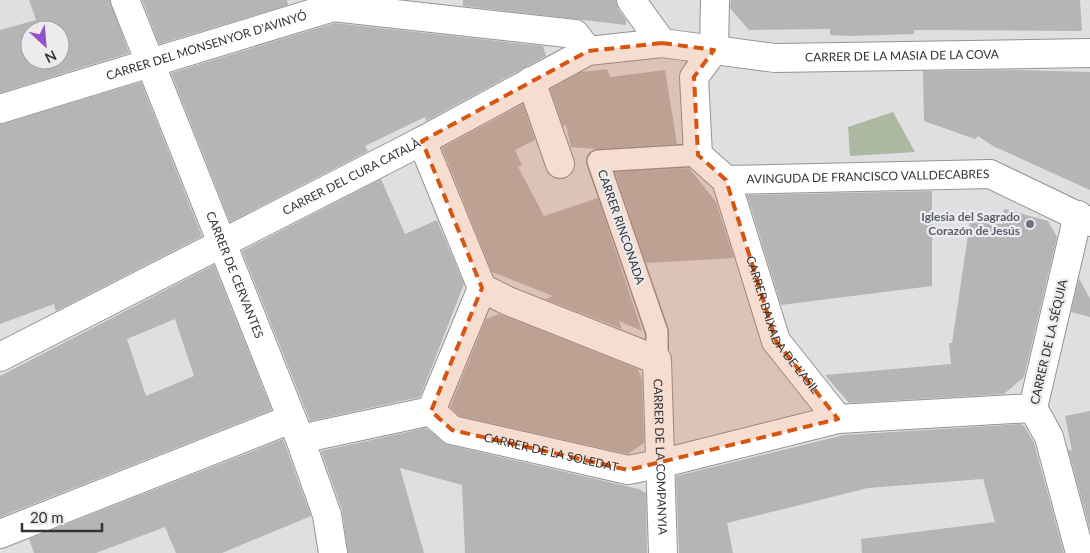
<svg xmlns="http://www.w3.org/2000/svg" width="1090" height="553" font-family="Lato,sans-serif">
<style>
.green{fill:#adb8a1}
.building{fill:#b7b4b5;fill-rule:evenodd}
.lines{fill:none;stroke-linecap:round;stroke-linejoin:round}
.pedestrian-casing{stroke:#949496;stroke-width:24}
.minor-casing{stroke:#949496;stroke-width:30}
.tertiary-casing{stroke:#949496;stroke-width:30}
.pedestrian{stroke:#fff;stroke-width:21}
.minor{stroke:#fff;stroke-width:28}
.tertiary{stroke:#fff;stroke-width:28}
.marked{fill:#d65510;fill-opacity:0.2;stroke:#d65510;stroke-width:4;stroke-dasharray:10 6;stroke-linejoin:round}
.worship-dot{fill:#6b7280;stroke:#ececef;stroke-width:2}
.labels{text-anchor:middle;stroke-width:4.5;stroke-linejoin:round;paint-order:stroke}
.street-label{font-size:12px;fill:#343435;stroke:#ececef}
.worship-label{font-size:12px;font-weight:bold;fill:#5b616d;stroke:#ececef;text-anchor:end}
</style>
<rect width="100%" height="100%" fill="#dfdfe2"/>
<!-- green -->
<path class="green" d="M893,112L915,152L850,156L848,127Z"/>
<!-- building -->
<g class="building">
<path d="M29,0H110L129,53L0,93V30L36,20ZM30,30H60V60H30Z"/>
<path d="M142,0H287L288,5L159,44Z"/>
<path d="M463,0H616L618,9L626,20V25L463,6Z"/>
<path d="M731,0H1080L1082,31L914,30V34L851,36L830,35V29L749,30L730,8Z"/>
<path d="M334,23L543,46L546,56L426,121L425,117L365,146L368,151L230,222L171,73Z"/>
<path d="M607,69L610,77L665,70L677,144L597,149L571,147L566,125L563,126L550,89L581,72Z"/>
<path d="M1018,70L1090,72V190L993,146L978,136L975,139L924,121L923,71Z"/>
<path d="M141,82L202,236L56,311L54,304L0,324V124Z"/>
<path d="M523,104L535,140L515,150L522,165L518,167L544,216L598,198L642,331L619,321L622,329L545,299L553,296L492,272L442,148Z"/>
<path d="M689,168L716,202L734,258L646,263L615,172Z"/>
<path d="M381,179L405,234L437,220L464,284L420,397L310,421L242,251Z"/>
<path d="M932,191V286L781,305L747,195Z"/>
<path d="M1004,209L1048,221L1057,237L1024,377L1004,394L849,403L825,375L951,364L949,343H952L970,222L1002,224Z"/>
<path d="M214,265L272,410L0,517V376ZM175,319L194,376L146,396L127,339Z"/>
<path d="M1079,278L1090,299V317L1071,312Z"/>
<path d="M499,314L638,369L642,380L644,443L628,454L459,416L450,407L486,319Z"/>
<path d="M1090,411V530L1068,449L1072,451L1065,416Z"/>
<path d="M1021,424L1025,427L1034,443L1064,553H862L861,539L995,522L983,479L868,488L727,523L733,553H679L676,476L844,435Z"/>
<path d="M426,428L449,445L639,489L646,493L647,553H465L462,485L400,468L424,553H348L342,510L321,451Z"/>
<path d="M283,439L311,516L222,553H176L165,527L96,553H34L29,539Z"/>
</g>
<g class="lines">
<!-- pedestrian casing -->
<g class="pedestrian-casing">
<path id="pedestrian" d="M657,360V332L598,161L698,155"/>
</g>
<!-- minor casing -->
<g class="minor-casing">
<g id="minor">
<path id="s1" d="M125,0L300,439L327,515L333,553"/>
<path d="M714,50L715,0"/>
<path d="M531,81L560,164"/>
<path id="s2" d="M0,109L333,7L575,34L588,51"/>
<path id="s3" d="M422,141L482,288L508,301L657,360L663,553"/>
<path d="M1078,215L1033,408L1049,437L1080,553"/>
<path id="s4" d="M0,357L422,141L588,51L662,43"/>
<path d="M431,411L482,288"/>
<path id="s5" d="M300,439L431,411L452,430L628,470L659,464L838,419"/>
<path d="M0,534L291,419"/>
</g>
</g>
<!-- tertiary casing -->
<g class="tertiary-casing">
<g id="tertiary">
<path id="s6" d="M631,0L662,43L775,58L1090,53"/>
<path id="s7" d="M714,50L694,77L698,155L726,180L776,341L838,419L1033,408"/>
<path id="s8" d="M726,180L990,174L1090,222"/>
</g>
</g>
<!-- pedestrian -->
<use href="#pedestrian" class="pedestrian"/>
<!-- minor -->
<use href="#minor" class="minor"/>
<!-- tertiary -->
<use href="#tertiary" class="tertiary"/>
</g>
<!-- marked area -->
<path class="marked" d="M662,43L714,50L694,77L698,155L726,180L776,341L838,419L628,470L452,430L431,411L482,288L422,141L588,51Z"/>
<!-- markers -->
<circle class="worship-dot" cx="1030" cy="224" r="5"/>
<g class="labels">
<!-- street labels -->
<g class="street-label">
<text dy="4" stroke="none"><textPath href="#s2" startOffset="216">CARRER DEL MONSENYOR D'AVINYÓ</textPath></text>
<text dy="4" stroke="none"><textPath href="#s6" startOffset="294">CARRER DE LA MASIA DE LA COVA</textPath></text>
<text dy="4" stroke="none"><textPath href="#s4" startOffset="395">CARRER DEL CURA CATALÀ</textPath></text>
<text dy="4" stroke="none"><textPath href="#s8" startOffset="142">AVINGUDA DE FRANCISCO VALLDECABRES</textPath></text>
<text transform="translate(621 227) rotate(71)" y="4">CARRER RINCONADA</text>
<text dy="4" stroke="none"><textPath href="#s1" startOffset="296">CARRER DE CERVANTES</textPath></text>
<text dy="4" stroke="none"><textPath href="#s7" startOffset="306">CARRER BAIXADA DE L'ASIL</textPath></text>
<text transform="translate(1049 342) rotate(-77)" y="4">CARRER DE LA SÉQUIA</text>
<text dy="4" stroke="none"><textPath href="#s5" startOffset="264">CARRER DE LA SOLEDAT</textPath></text>
<text dy="4" stroke="none"><textPath href="#s3" startOffset="445">CARRER DE LA COMPANYIA</textPath></text>
</g>
<!-- worship labels -->
<g class="worship-label">
<text x="1020" y="221">Iglesia del Sagrado<tspan x="1020" dy="14">Corazón de Jesús</tspan></text>
</g>
</g>
<!-- north arrow -->
<g transform="translate(45 45) rotate(154)"><circle r="24" fill="#ececef" stroke="#a2a2a5"/>
<path d="M0-4L9 19L0 12L-9 19Z" fill="#9552c7"/>
<text y="-8" font-size="14" font-weight="bold" text-anchor="middle" fill="#343435">N</text>
</g>
<!-- scale -->
<path d="M22 523v8h80v-8" fill="none" stroke="#343435" stroke-width="2.5"/>
<text x="30" y="523" font-size="15" fill="#343435" stroke="#ececef" stroke-width="4" paint-order="stroke">20 m</text>
</svg>
